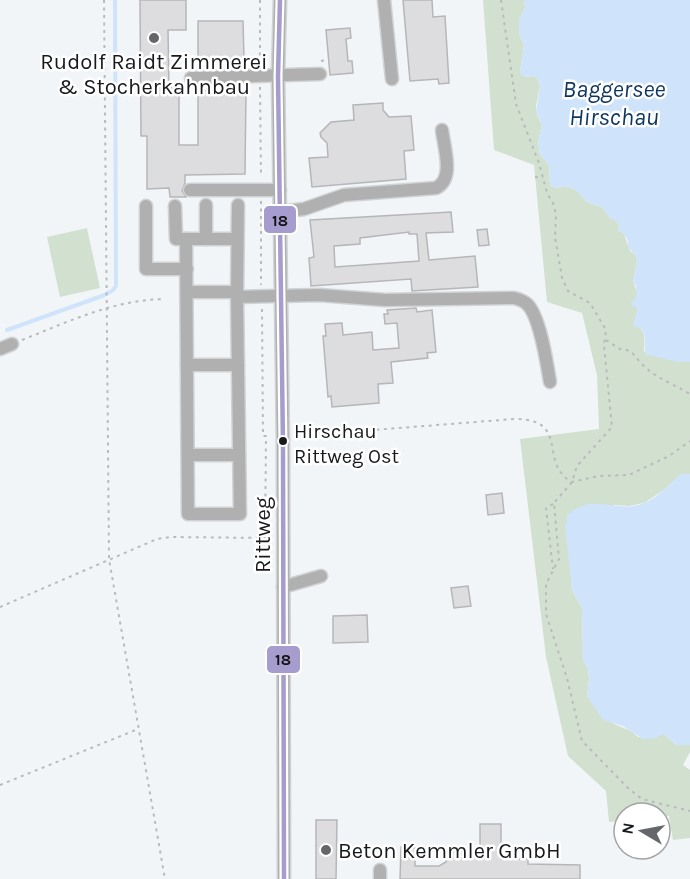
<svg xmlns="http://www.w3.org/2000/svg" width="690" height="879" font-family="Karla,sans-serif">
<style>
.green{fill:#d2e0d0}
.water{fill:#cfe3fb}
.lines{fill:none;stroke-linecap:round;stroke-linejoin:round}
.stream{stroke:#cfe3fb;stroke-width:4}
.building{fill:#dddddf;stroke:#b6b6b8;stroke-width:1.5;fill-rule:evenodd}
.minor-casing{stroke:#d0d2d4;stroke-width:15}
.path{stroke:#b9babc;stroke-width:2;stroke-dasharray:3 4.5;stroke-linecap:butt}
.minor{stroke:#b1b0b1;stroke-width:12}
.bus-1-casing{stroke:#fff;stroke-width:9}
.bus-1{stroke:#a69ccd;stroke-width:4.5}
.poi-dot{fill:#646669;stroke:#fff;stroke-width:2}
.bus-dot{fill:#17191c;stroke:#fff;stroke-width:2}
.labels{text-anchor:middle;stroke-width:5;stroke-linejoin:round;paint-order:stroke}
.bus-label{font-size:20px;fill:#17191c;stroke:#fff;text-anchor:start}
.poi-label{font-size:22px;fill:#17191c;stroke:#fff}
.street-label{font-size:22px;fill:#17191c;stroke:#fff}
.water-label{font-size:24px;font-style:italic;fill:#0f365f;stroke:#fff}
.line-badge{stroke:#fff;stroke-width:2}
.pale-badge-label{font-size:16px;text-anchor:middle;font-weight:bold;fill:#111}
</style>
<rect width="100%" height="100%" fill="#f2f5f8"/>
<!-- green -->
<g class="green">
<path d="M483,0H524L525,8L519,19V33L524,45L520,72L525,77L534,76L538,79L540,86L536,106L537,115L542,125L538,141L540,154L549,165L550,186L558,188L566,186L576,190L587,202L602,207L610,218L615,220L619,224L618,230L624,234L630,251L636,255L637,261L633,282C639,293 639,313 634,323C646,330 645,338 644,351L647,355C661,354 676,361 690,362V474H681L664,490L644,503L629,506L615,505L567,522L572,590L582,608L583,660L588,669L589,679L587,696L614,724L631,731L638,737L664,734L676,745H690V752L683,765L690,770V838L673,840L669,816L660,817V813H624V821L609,822L606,791L568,756L546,657L520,439L599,429L597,375L582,313L547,302L534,165L494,150Z"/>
<path d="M87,228L100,288L60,297L47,237Z"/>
</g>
<!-- water -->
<g class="water">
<path d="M524,0H690V362H678L645,354V337L642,329L633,326L638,307L632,306L631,303L636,297V286L633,282L637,261L635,255L628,247C629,239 625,234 618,230L619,224L615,220L610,218L602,207L587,202L576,190L566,186L558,188L550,186L549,165L540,154L538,140L542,125L536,112L540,86L538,79L534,76L525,77L522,76L520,72L524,45L519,33V19L525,8Z"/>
<path d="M681,474H690V745H676L664,734L653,739H643L623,726L603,720L587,696L589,679L588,669L583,660L582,608L572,590L565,525L567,522V515C596,491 615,515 644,503C659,497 670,484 681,474Z"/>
</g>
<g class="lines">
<!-- stream -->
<path class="stream" d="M7,330L102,296L112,291L116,286L115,0"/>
</g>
<!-- building -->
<g class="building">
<path d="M140,0H186V30H168L169,88H179V145H198V91H246L245,174L185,175V183L182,191L186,197H170L169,188L147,189V136H141Z"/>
<path d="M403,0H432L433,17L445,16L449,83L439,84L438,79L410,81Z"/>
<path d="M198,21H243L244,59H198Z"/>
<path d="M350,28L351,38L346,39L348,61H352L353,73L330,75L326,30Z"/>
<path d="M383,103V110L389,117L411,116L414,150L404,151L406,179L312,187L309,158L328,157L327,143L321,137L320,133L331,122L354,120L353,105Z"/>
<path d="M451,212L453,232L426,233L429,260L475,256L478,287L412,291L411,279L311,286L309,258L314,257L310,220ZM409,232V234H417L419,261L335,267L334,246L360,244V238Z"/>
<path d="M487,229L489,245L479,246L477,230Z"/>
<path d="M416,308L417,312L432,310L436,352L427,353L428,358L391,362L393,383L378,384L379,403L332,407L331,396L328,397L323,336H326L325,324L342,323L343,335L372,332L373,350L399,348L397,323L385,324L384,314H388L387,310Z"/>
<path d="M502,493L504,513L488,515L486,495Z"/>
<path d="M468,586L471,606L454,608L451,588Z"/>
<path d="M367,615L368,642L333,643V616Z"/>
<path d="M316,820H337L336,879H316Z"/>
<path d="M480,824H501V859H528V864L580,865V879H400L401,847L415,848V866H439L446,862V852H480Z"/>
</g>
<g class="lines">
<!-- minor casing -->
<g class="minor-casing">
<g id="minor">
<path d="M280,0L278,76L283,445L284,879"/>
<path d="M384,0L392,79"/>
<path d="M191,78L320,74"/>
<path d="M190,190H280"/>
<path d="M206,205V239"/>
<path d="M238,205L237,297L319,295L385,300L514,298C518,299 524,301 527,304C540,316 547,364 550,382"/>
<path d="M146,206V269H187"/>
<path d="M175,206L176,239H186"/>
<path d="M280,212L304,209L344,195L436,188C455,179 444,148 442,130"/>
<path d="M187,292H237"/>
<path d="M237,297L240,514H188L186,239H237"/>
<path d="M0,349L12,344"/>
<path d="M187,365H238"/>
<path d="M188,455H239"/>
<path d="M283,587L321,576"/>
<path d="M380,879V870"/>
</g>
</g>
<!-- path -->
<g class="path">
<path d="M104,0L109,559L165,879"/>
<path d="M260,0V63"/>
<path d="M501,0L516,104L539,163L547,193L554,205L556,216L555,237L562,278L568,291L590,303L606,330L604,346L612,427L577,466L572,482L554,503L559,559L546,584V614L567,678L582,741L629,789L642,799L690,811"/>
<path d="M321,61L328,60"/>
<path d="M260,87L261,177"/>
<path d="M535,177L543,178"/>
<path d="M261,201V285"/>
<path d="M262,309L263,436H266L265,538"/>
<path d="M22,340C70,321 113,300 165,299"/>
<path d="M606,340L620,349L631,351C651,378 663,378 690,394"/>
<path d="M294,434L334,433L514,419C572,419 537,463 572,482L598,476L629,475L669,456L690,441"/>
<path d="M553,504L546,508L553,569"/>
<path d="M0,607L157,539L170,537L271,538"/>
<path d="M0,785L138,729"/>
</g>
<!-- minor -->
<use href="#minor" class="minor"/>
<!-- bus-1 casing -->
<g class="bus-1-casing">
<path id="bus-1" d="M280,0L278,76L283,445L284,879"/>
</g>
<!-- bus-1 -->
<use href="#bus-1" class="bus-1"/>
</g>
<!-- markers -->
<g class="poi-dot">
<circle cx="154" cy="38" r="6"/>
<circle cx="326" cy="850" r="6"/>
</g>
<circle class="bus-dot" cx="283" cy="441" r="5"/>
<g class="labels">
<!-- bus labels -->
<g class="bus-label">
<text x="294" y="438">Hirschau<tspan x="294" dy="25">Rittweg Ost</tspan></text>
</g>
<!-- poi labels -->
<g class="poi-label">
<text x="154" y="69">Rudolf Raidt Zimmerei<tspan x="154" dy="25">&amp; Stocherkahnbau</tspan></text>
<text x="338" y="858" text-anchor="start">Beton Kemmler GmbH</text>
</g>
<!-- street labels -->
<g class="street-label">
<text transform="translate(262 535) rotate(-90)" y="8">Rittweg</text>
</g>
<!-- water labels -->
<g class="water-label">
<text x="614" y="97">Baggersee<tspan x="614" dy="28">Hirschau</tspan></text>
</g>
</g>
<g class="line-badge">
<rect x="263" y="205" width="34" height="29" rx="6" fill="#a69ccd"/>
<rect x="266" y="645" width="35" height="29" rx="6" fill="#a69ccd"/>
</g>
<g class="pale-badge-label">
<text x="280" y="226">18</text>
<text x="283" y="665">18</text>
</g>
<!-- north arrow -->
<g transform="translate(642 831) rotate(280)"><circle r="28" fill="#ffffff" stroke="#a2a3a4" stroke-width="1.5"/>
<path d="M0-4.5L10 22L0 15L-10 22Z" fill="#646669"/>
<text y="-9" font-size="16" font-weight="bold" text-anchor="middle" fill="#17191c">N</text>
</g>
</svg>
